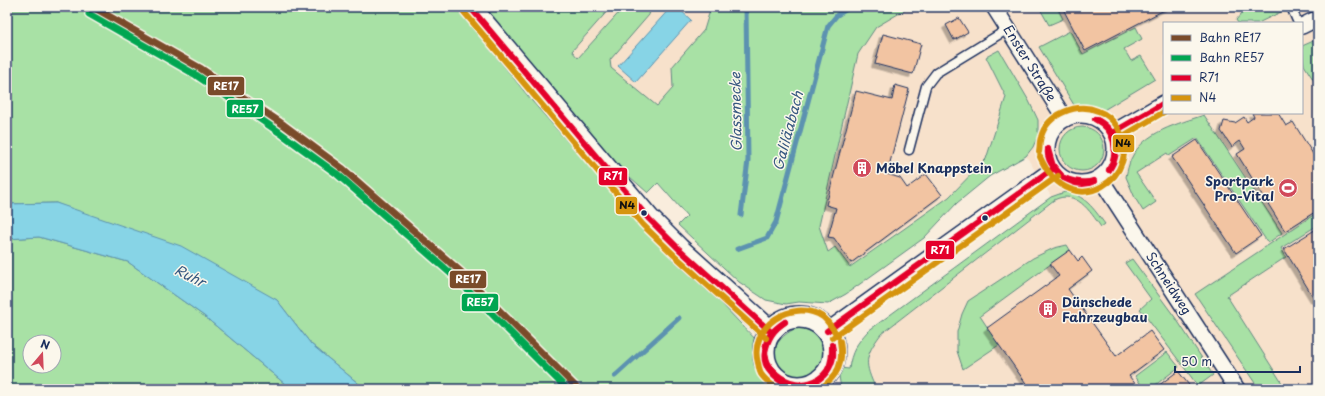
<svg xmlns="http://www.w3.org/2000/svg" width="1325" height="396" font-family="'Playpen Sans',sans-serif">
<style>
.built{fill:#f7e1cb;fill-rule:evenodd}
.green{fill:#a8e1a5;stroke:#628882;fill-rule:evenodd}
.water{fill:#87d4e6;stroke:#5c92b0}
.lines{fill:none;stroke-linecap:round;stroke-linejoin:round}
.stream{stroke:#5c92b0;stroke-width:5}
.building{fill:#f2c4a2;stroke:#1b2f5e;filter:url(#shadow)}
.service-casing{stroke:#1b2f5e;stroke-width:11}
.minor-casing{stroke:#1b2f5e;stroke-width:18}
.secondary-casing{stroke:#1b2f5e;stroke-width:24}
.service{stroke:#fbf7ec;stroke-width:8}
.minor{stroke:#fbf7ec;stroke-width:15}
.secondary{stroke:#fbf7ec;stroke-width:21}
.bus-1-casing{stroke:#fbf7ec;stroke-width:9}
.bus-2-casing{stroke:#fbf7ec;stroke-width:9}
.bus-1{stroke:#e4002b;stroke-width:6}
.bus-2{stroke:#d6940e;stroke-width:6}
.rail-1-casing{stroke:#fbf7ec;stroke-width:10}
.rail-2-casing{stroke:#fbf7ec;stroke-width:10}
.rail-1{stroke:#7a4b2a;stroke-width:7}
.rail-2{stroke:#00a651;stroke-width:7}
.bus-dot{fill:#1b2f5e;stroke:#fbf7ec;stroke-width:1.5}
.labels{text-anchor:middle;stroke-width:3;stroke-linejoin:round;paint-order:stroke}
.street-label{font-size:13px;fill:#1b2f5e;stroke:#fbf7ec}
.poi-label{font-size:13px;font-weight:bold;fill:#1b2f5e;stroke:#fbf7ec;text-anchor:start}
.water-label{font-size:14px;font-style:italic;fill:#365880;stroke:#fbf7ec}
.line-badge{stroke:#fbf7ec;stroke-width:1.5}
.badge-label{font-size:11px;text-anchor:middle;font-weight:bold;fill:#fff}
.pale-badge-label{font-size:11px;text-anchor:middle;font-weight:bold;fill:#111}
</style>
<defs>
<filter id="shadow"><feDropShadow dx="-3.5" dy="3.5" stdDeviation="0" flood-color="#0004"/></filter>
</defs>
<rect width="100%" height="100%" fill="#f9eddd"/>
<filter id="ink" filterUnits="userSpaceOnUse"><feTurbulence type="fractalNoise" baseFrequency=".025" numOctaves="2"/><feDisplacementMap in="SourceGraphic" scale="8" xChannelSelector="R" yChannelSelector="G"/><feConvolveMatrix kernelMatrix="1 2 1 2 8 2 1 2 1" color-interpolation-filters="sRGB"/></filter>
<g filter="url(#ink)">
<!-- built -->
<path class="built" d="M528,7H1318V389H876L867,364L868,350L881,334L1054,201L1026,156L1033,147L1038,120L1029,101L999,50L986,57L1006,97L986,159L949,197L850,267L835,247L797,276ZM1164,23H1302V113H1164Z"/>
<!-- green -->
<g class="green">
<path d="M7,7H456L532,101L632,216L671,256L705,286L758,342L759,368L763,380L778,389H365L311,344L277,300L56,203L7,204Z"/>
<path d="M480,7H611L572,51L578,58L624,7H651L649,15L610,60L611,68L657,106L673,88L672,67L704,30L711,7H910L876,27L858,54L819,226L828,252L835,247L850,267L949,197L986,159L1006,97L986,57L999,50L1029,101L1038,120V135L1033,147L1026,156L990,176L957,203L924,238L846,294L828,304L799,302L786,304L766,300L739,282L678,225L687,216L658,183L648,193L612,161Z"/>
<path d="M1039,7H1057L1063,19L1049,25Z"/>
<path d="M1247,7H1283L1281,12L1258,23H1238L1236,20Z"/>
<path d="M1136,27L1142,39L1124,49L1131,61L1141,56L1155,79L1102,111L1084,105H1074L1039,47L1070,31L1083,54Z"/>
<path d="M1318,39V60L1315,62L1318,67V87L1304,65L1302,46Z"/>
<path d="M1204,115L1282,233L1268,243L1197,138L1169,156L1167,153L1136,173L1156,202L1143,211L1135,198L1126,177C1127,171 1129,164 1131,159C1144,131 1178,124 1204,115Z"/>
<circle cx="1082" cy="149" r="22"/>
<path d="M1065,192C1084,194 1094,209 1105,224L1101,227C1090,211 1076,189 1054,200L881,334C864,357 864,363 876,389H841L839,376L840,368L849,369C851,352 857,343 868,331L1051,197Z"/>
<path d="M1318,212V225L1281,248L1286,257L1227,296L1282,383L1273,389H1259L1195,294Z"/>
<path d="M39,237L128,262L204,316L291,389H7V239ZM30,342H54V366H30Z"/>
<path d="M1067,245L1070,250L980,316L999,345L963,369L957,351V332L962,314L968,301L1033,258L1054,248Z"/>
<path d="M1132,259L1177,320L1213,375L1198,386L1140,309L1151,299L1125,263Z"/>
<path d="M799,327C817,332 820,337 826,354L821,365L804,378C767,373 764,341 799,327Z"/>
<path d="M1167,352L1179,367L1150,389H1138L1142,386L1135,376Z"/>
</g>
<!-- water -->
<g class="water">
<path d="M671,7H677L691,20L636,82L618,66Z"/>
<path d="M56,203L181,246L277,300L311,344L365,389H291L204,316L128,262L39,237L7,239V204Z"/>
</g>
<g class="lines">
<!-- stream -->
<g class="stream">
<path d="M741,215L748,160L746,7"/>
<path d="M737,249L767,238L776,222L828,26L837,15L850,7"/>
<path d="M615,376L679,318"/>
</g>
</g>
<!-- building -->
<g class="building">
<path d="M1062,7H1170L1085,51Z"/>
<path d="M959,18L968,32L954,40L946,25Z"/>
<path d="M883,34L921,44L913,74L875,64Z"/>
<path d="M895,85L909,89L887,174L900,178L907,188L926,174L942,195L851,263L834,238L828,237L836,208L826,205L856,91L892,100Z"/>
<path d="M1252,113H1278L1286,126L1293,122L1318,162V210L1285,231L1237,154L1245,149L1240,141L1232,147L1221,131L1224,121L1235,123L1244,117L1247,122L1254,117Z"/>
<path d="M1197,140L1261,236L1236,253L1172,157Z"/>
<path d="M1318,228V298L1315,300L1284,249Z"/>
<path d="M1070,250L1078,261L1082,257L1092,271L1068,289L1116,356L1150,331L1164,350L1129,376L1137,386L1132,389H1030L987,328L1059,276L1050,264Z"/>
<path d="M1178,371L1192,389H1154Z"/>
</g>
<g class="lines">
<!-- service casing -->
<g class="service-casing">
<g id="service">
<path d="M1291,7L1298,23"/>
<path d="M909,150L926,86L936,73L1008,29"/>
</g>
</g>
<!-- minor casing -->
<g class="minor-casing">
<g id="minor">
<path d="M994,7L1065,119"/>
<path d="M1302,26L1318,18"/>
<circle cx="1081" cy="149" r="34"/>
<path d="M1112,133L1164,103"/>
<path d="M1100,178L1237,389"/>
<path d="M827,331L1053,169"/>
</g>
</g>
<!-- secondary casing -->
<g class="secondary-casing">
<g id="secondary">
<path d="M470,7L649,219L679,249L771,332"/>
<circle cx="799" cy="352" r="35"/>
</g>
</g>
<!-- service -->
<use href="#service" class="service"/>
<!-- minor -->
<use href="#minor" class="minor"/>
<!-- secondary -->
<use href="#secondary" class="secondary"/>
<!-- bus-1 casing -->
<g class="bus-1-casing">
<g id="bus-1">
<path d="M470,7L649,219L679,249L771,332"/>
<path d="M1095,119C1116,128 1122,152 1109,170"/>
<path d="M1095,119C1116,130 1119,151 1109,170"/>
<path d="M1112,133L1164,103"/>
<path d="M1048,149L1053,166L1061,175"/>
<path d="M1048,149C1046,159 1054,168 1061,175"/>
<path d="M1064,178C1074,182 1083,184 1094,181"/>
<path d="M1064,178C1074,183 1083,187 1094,181"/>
<path d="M827,331L1053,169"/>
<path d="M765,352C767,381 809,396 827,371C832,363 832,354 832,345"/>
<path d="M765,352C763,360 767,369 772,374C775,377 778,380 782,382C807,396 840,372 832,345"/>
<path d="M765,352C765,337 773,330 785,322"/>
<path d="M765,352C768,338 773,330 785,322"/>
</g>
</g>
<!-- bus-2 casing -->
<g class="bus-2-casing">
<g id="bus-2">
<path d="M464,12L643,225L674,255L766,338"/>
<path d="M1116,140L1164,112"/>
<path d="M1039,152C1040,148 1039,142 1041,137C1047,114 1077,102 1098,111C1107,114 1113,120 1118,128C1146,173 1073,229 1040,157"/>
<path d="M832,338L1058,176"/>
<path d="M777,389C772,385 765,380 761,374C759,371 759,366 758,363C748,327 792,297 823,317C829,322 833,330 838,336"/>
<path d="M820,389C838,375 844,364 840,341"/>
</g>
</g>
<!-- bus-1 -->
<use href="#bus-1" class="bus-1"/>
<!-- bus-2 -->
<use href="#bus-2" class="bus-2"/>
<!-- rail-1 casing -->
<g class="rail-1-casing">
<path id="rail-1" d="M93,7L200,68L284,125L342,168L461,272L578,389"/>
</g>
<!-- rail-2 casing -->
<g class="rail-2-casing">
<path id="rail-2" d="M89,14L196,75L279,132L337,174L456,278L567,389"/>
</g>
<!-- rail-1 -->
<use href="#rail-1" class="rail-1"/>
<!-- rail-2 -->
<use href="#rail-2" class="rail-2"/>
</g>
</g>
<!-- icons -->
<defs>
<g id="building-disc" transform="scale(1)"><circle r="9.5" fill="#d1495b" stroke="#fbf7ec"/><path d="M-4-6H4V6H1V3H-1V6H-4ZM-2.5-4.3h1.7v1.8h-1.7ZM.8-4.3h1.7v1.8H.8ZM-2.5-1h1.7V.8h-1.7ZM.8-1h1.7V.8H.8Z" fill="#fff"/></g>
<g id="stadium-disc" transform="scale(1)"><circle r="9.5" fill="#d1495b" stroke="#fbf7ec"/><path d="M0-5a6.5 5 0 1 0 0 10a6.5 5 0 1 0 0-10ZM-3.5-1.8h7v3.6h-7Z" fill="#fff"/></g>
</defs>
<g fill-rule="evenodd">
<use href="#building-disc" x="862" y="168"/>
<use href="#stadium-disc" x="1288" y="188"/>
<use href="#building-disc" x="1048" y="309"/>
</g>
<!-- markers -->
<g class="bus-dot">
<circle cx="644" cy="213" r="3.5"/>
<circle cx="985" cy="218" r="3.5"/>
</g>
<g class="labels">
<!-- street labels -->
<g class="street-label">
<text transform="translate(1030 63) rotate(58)" y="5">Enster Straße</text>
<text transform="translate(1169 283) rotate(57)" y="5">Schneidweg</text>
</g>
<!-- poi labels -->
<g class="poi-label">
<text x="876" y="173">Möbel Knappstein</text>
<text x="1274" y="186" text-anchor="end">Sportpark<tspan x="1274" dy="15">Pro-Vital</tspan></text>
<text x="1062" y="307">Dünschede<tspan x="1062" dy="15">Fahrzeugbau</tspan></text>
</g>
<!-- water labels -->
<g class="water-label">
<text transform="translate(736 112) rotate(-91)" y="5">Glassmecke</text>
<text transform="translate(788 131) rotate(-75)" y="5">Galiläabach</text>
<text transform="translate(190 276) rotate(27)" y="5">Ruhr</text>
</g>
</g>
<g class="line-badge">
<rect x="207" y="76" width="38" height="20" rx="4" fill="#7a4b2a"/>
<rect x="226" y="99" width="38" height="19" rx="4" fill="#00a651"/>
<rect x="1112" y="134" width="23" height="19" rx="4" fill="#d6940e"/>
<rect x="598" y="167" width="30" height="19" rx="4" fill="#e4002b"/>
<rect x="615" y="196" width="23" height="19" rx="4" fill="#d6940e"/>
<rect x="925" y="240" width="30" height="20" rx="4" fill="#e4002b"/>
<rect x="449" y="270" width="38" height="19" rx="4" fill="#7a4b2a"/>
<rect x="461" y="293" width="38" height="19" rx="4" fill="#00a651"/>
</g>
<g class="badge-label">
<text x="226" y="90">RE17</text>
<text x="245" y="113">RE57</text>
<text x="613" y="180">R71</text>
<text x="940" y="254">R71</text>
<text x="468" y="283">RE17</text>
<text x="480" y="306">RE57</text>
</g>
<g class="pale-badge-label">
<text x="1123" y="147">N4</text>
<text x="627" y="209">N4</text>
</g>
<!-- margin -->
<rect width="1325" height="396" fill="none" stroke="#fbf7ec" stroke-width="24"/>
<rect x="12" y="12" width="1301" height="372" fill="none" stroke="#1b2f5e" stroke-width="1.5" filter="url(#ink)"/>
<!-- legend -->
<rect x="1163" y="22" width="140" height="92" fill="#fbf7ec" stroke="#a1a7b3"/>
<rect x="1171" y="35" width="20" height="6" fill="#7a4b2a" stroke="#a1a7b3"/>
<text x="1199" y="42" font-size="12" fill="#1b2f5e">Bahn RE17</text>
<rect x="1171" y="55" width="20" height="6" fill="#00a651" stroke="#a1a7b3"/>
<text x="1199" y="62" font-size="12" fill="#1b2f5e">Bahn RE57</text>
<rect x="1171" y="75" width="20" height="6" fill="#e4002b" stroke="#a1a7b3"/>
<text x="1199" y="82" font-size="12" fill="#1b2f5e">R71</text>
<rect x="1171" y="95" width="20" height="6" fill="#d6940e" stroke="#a1a7b3"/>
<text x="1199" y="102" font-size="12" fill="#1b2f5e">N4</text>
<!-- north arrow -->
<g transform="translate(42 354) rotate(19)"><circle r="19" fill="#fbf7ec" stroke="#a1a7b3"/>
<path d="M0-3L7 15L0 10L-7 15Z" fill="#d1495b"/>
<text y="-6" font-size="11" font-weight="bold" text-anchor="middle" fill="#1b2f5e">N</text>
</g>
<!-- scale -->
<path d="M1175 366v6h125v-6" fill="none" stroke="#1b2f5e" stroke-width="2"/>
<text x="1181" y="366" font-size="12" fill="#1b2f5e" stroke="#fbf7ec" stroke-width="3" paint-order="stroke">50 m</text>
</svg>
